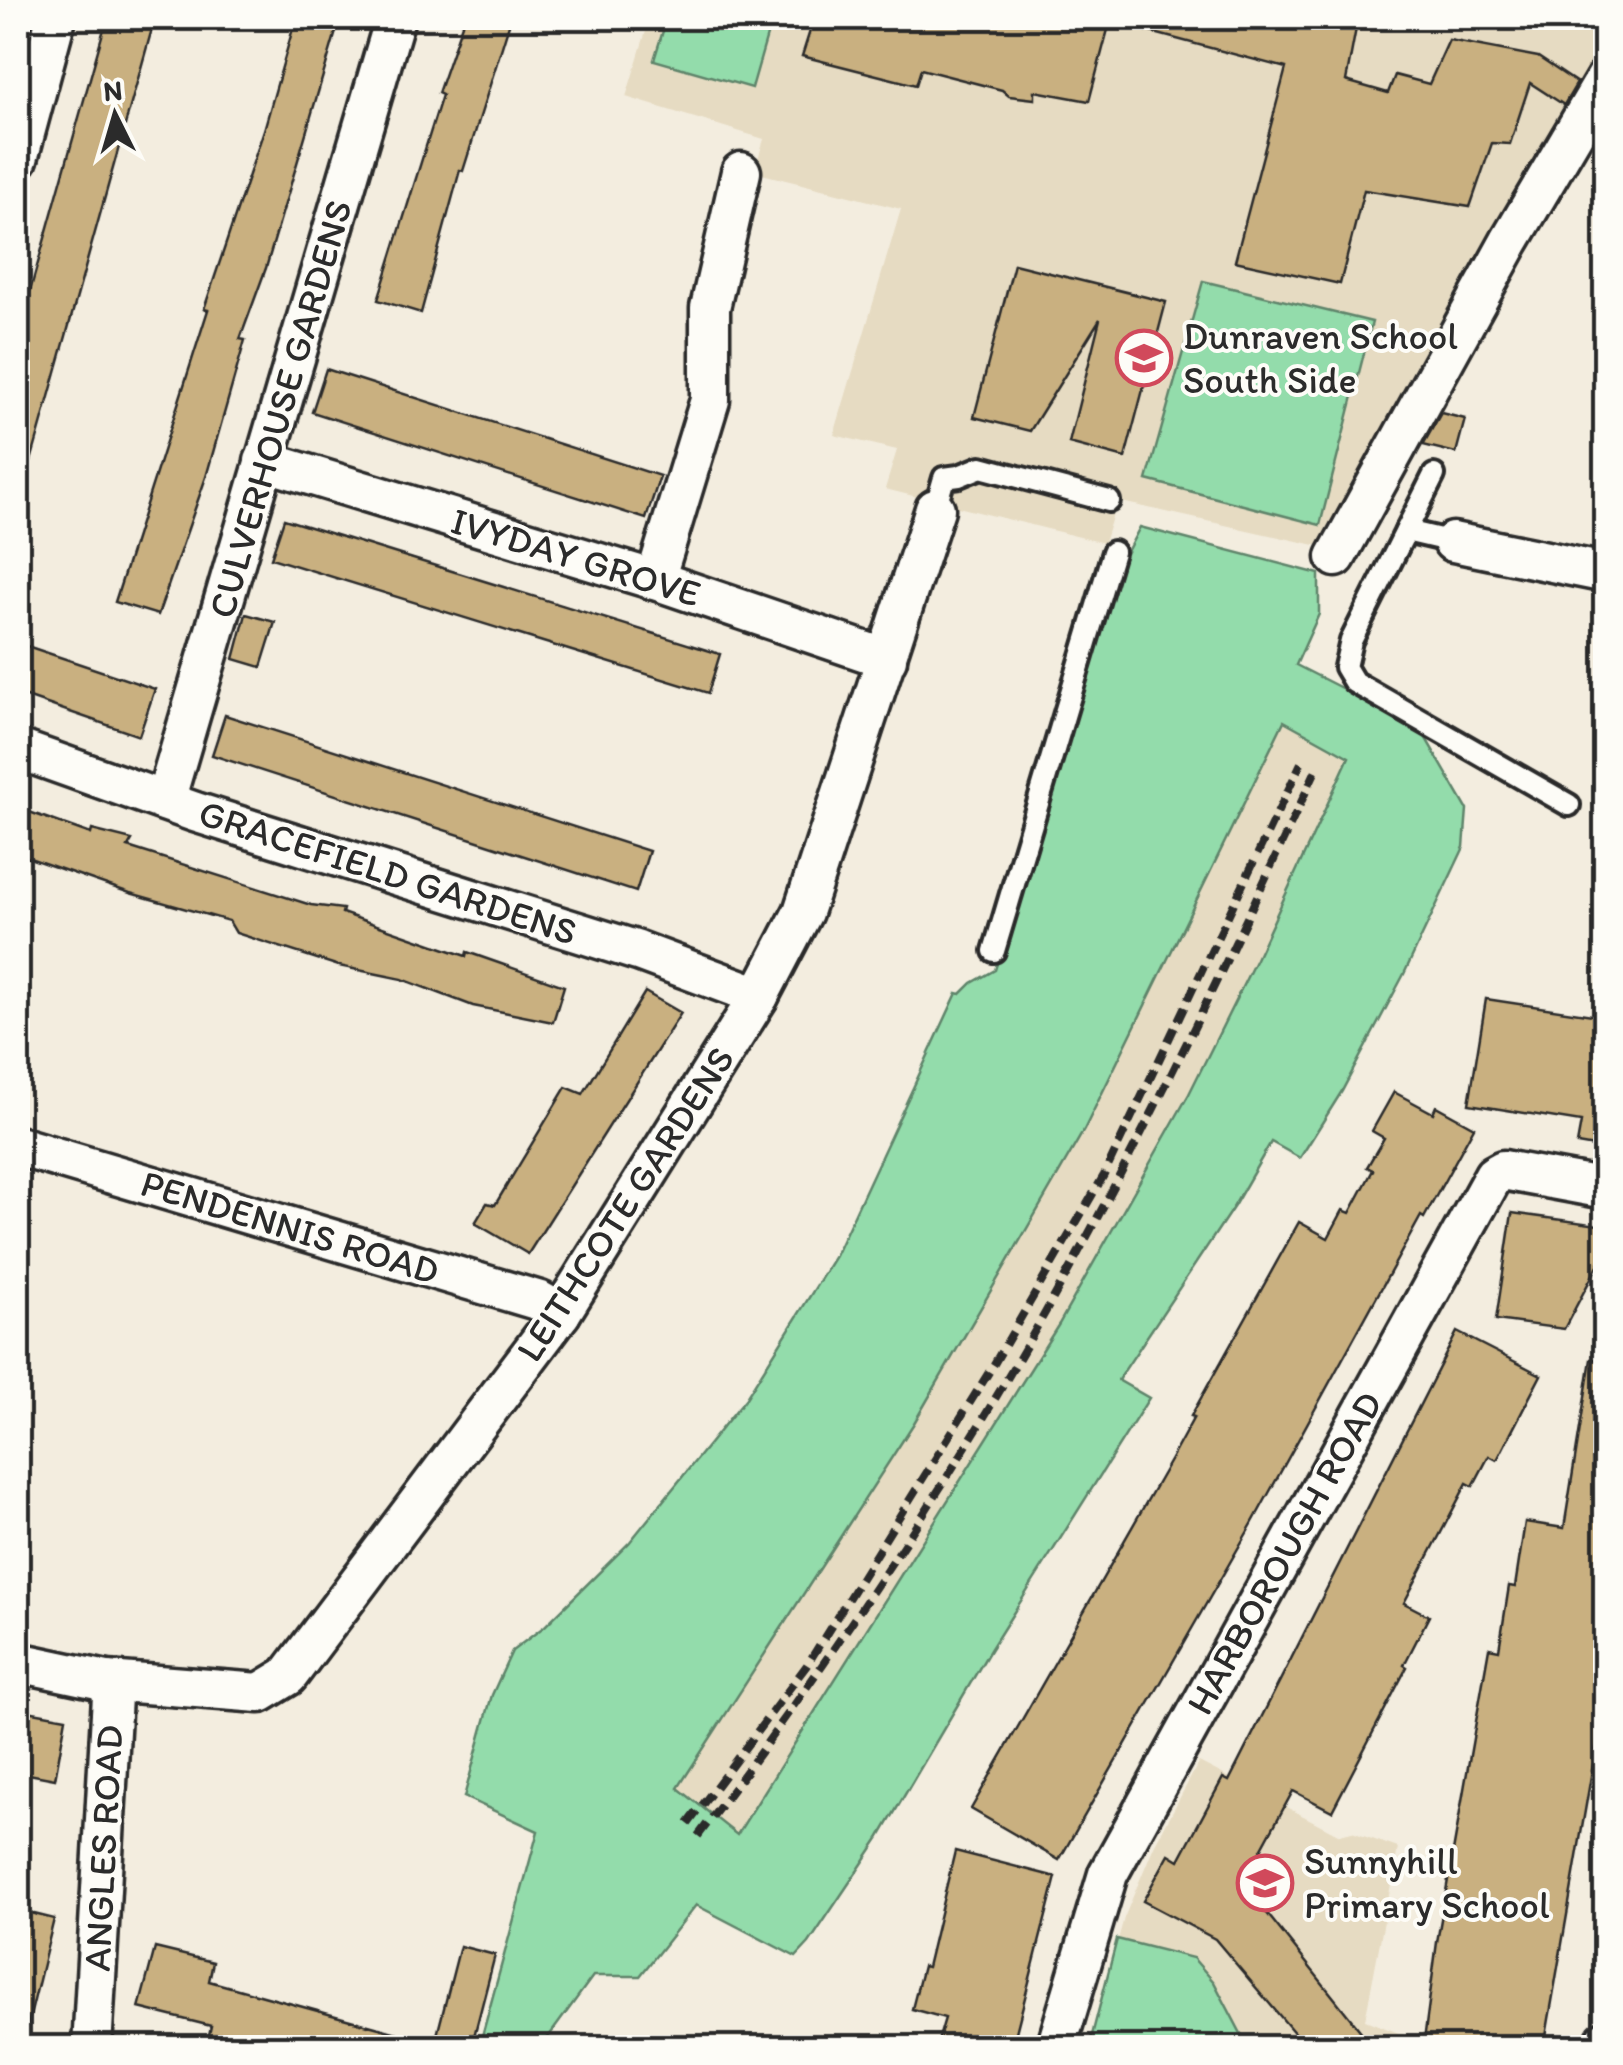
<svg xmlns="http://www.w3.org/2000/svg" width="1623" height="2065" font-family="Itim,sans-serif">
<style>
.built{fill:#e6dbc2}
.green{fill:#93dcab;stroke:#5f846b;stroke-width:2.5;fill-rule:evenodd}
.building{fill:#c9b080;stroke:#2b2b2b;stroke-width:2.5}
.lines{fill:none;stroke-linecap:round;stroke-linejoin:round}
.lane-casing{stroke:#2b2b2b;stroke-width:28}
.street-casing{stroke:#2b2b2b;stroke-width:45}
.lane{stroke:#fdfcf7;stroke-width:20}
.street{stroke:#fdfcf7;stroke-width:38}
.rail{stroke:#2b2b2b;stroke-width:8;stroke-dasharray:15 8;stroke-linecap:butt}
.labels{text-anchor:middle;stroke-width:8;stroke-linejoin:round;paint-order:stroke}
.poi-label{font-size:38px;fill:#2b2b2b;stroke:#fdfcf7;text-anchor:start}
.street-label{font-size:38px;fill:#2b2b2b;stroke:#fdfcf7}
</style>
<rect width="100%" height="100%" fill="#f3eddf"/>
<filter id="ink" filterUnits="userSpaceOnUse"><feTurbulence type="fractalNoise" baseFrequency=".01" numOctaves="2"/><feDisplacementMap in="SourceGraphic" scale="20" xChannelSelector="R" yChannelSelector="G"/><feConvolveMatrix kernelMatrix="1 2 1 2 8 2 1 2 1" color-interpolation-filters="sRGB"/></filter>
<g filter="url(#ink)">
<!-- built -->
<g class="built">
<path d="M650,18H1605V58L1474,281L1324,547L1117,501L1104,543L885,489L897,450L834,435L901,209L754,172L764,139L626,97Z"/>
<path d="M1285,720L1349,756L1256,959L1189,1094L1059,1324L737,1835L678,1788L914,1423L1084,1130Z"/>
<path d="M1199,1762L1340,1835L1352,1832L1398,1848L1365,2020L1435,2047L1088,2048L1124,1918L1154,1846Z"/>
</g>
<!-- green -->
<g class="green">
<path d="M667,18H772L752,88L654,60Z"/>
<path d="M1203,281L1372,322L1320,525L1147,480Z"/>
<path d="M1140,527L1319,574V614L1296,665L1420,728L1467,809L1464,847L1404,974L1342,1091L1300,1158L1271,1142L1234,1206L1118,1380L1149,1398L990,1650L880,1837L809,1943L796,1957L696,1905L640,1976H593L541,2047H479L538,1831L464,1797L492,1695L512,1651L545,1626L629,1543L746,1398L835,1256L957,993L961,994L972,983L995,970L1121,563ZM1284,721L1349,757L1256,959L1189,1094L1059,1324L737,1835L678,1788L914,1423L1084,1130Z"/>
<path d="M1117,1939L1193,1958L1214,1982L1248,2047H1089Z"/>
</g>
<!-- building -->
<g class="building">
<path d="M107,18H155L26,479L18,478V334Z"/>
<path d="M296,18H340L266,268L240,339L245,340L206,477L158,615L115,602L208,310L204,309L264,130Z"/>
<path d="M464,18H511L463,171L460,170L421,313L378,300L442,95L438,93Z"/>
<path d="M814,18H1111L1089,101L1035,91V99L1009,96L1002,90L921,69L916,85L802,56Z"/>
<path d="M1129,18H1335L1357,23L1346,81L1388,93L1395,75L1429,84L1449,40L1538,57L1577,83L1564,105L1530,83L1510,144L1492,143L1470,207L1364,190L1340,284L1235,261L1286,68L1128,26Z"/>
<path d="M1014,264L1166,302L1125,458L1069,443L1100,319L1030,431L974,417Z"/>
<path d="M326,369L660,476L646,519L312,412Z"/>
<path d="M1441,413L1465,419L1456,453L1423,445Z"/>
<path d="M284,519L720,654L708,693L271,558Z"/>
<path d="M246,614L275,622L261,667L234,659Z"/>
<path d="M18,643L155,689L139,736L18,694Z"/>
<path d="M225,715L649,851L636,892L212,755Z"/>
<path d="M18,808L91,834L92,830L132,840L128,847L311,905L343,909L342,913L466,956L467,952L564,986L553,1022L473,1006L402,979L339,966L236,933L229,921L130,893L18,854Z"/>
<path d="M645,992L681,1013L528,1254L475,1223L487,1203L495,1205L566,1087L583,1094Z"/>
<path d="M1486,999L1606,1017V1149L1577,1144L1581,1122L1469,1104Z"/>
<path d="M1394,1092L1433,1113L1436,1106L1474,1127L1424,1218L1421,1216L1252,1524L1059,1860L971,1809L1171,1459L1194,1417L1191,1416L1299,1222L1328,1238L1343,1210L1350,1213L1373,1170L1367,1167L1384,1138L1372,1131Z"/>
<path d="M1512,1213L1606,1226V1250L1564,1329L1496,1320Z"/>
<path d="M1457,1332L1541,1375L1497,1460L1489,1456L1473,1486L1467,1483L1404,1603L1429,1616L1404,1665L1407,1667L1332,1811L1293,1791L1243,1883L1374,2048H1307L1215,1939L1143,1901L1169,1854L1179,1860L1223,1778L1229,1781Z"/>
<path d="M1591,1359L1606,1360V1689L1544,2048H1423L1437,1942L1489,1648L1499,1650L1509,1586L1515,1587L1525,1522L1564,1528Z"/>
<path d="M22,1710L66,1718L55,1779L18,1772V1734Z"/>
<path d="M955,1851L1056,1877L1012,2048H936L945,2018L912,2009L923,1966L927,1967Z"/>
<path d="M18,1910L54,1919L27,2029L18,2028Z"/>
<path d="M460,1946L495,1955L471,2048L435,2043Z"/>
<path d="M155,1948L213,1962L209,1981L419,2039L418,2048H206L211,2026L139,2008Z"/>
</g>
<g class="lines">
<!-- lane casing -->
<g class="lane-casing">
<g id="lane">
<path d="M1434,475L1351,641L1345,667L1354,682L1569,805"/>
<path d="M935,509L944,478L959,476L981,467L1109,501"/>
<path d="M1406,531L1453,542"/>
<path d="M994,951L1113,552"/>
</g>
</g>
<!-- street casing -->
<g class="street-casing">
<g id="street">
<path d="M18,159L56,18"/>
<path d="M264,461L655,580L887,659"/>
<path d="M1453,542L1606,573"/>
<path d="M1336,557L1510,241L1606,78"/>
<path d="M655,580L710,400V308L741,172"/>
<path d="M18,749L195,812L638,951L759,996"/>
<path d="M165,801L395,18"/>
<path d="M18,1146L540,1301L561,1313"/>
<path d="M18,1662L107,1681L260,1693L288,1676L561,1313L759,996L803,912L935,509"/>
<path d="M92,2048L112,1696L107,1681"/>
<path d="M1056,2048L1108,1874L1494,1175L1503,1170L1606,1189"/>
<path d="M1604,2048L1606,2040"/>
</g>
</g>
<!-- lane -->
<use href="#lane" class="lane"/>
<!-- street -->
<use href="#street" class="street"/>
<!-- rail -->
<g class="rail">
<path d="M688,1824L807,1665L994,1364L1104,1175L1301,763"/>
<path d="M698,1836C800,1701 896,1562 984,1417C1110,1210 1214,990 1316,770"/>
</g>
</g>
</g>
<!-- icons -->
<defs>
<g id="school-ring" transform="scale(2.875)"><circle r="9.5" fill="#fdfcf7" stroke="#d1495b" stroke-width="1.5"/><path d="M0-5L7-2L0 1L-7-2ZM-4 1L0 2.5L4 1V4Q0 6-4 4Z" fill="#d1495b"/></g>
</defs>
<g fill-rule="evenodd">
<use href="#school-ring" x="1144" y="358"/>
<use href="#school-ring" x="1265" y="1883"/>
</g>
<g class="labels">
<!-- poi labels -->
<g class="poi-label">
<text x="1183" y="349">Dunraven School<tspan x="1183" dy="44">South Side</tspan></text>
<text x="1304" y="1874">Sunnyhill<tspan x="1304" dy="44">Primary School</tspan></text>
</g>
<!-- street labels -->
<g class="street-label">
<text transform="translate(280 409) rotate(-74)" y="13">CULVERHOUSE GARDENS</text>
<text transform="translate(576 557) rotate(17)" y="13">IVYDAY GROVE</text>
<text transform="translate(388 872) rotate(18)" y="13">GRACEFIELD GARDENS</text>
<text transform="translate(625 1204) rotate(-57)" y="13">LEITHCOTE GARDENS</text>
<text transform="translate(290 1227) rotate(17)" y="13">PENDENNIS ROAD</text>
<text transform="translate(1284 1553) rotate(-61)" y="13">HARBOROUGH ROAD</text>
<text transform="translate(103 1848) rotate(-87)" y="13">ANGLES ROAD</text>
</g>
</g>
<!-- margin -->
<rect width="1623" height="2065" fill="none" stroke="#fdfcf7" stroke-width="60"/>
<rect x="30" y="30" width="1563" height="2005" fill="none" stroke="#2b2b2b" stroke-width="4" filter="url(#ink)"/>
<!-- north arrow -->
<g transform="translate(115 115) rotate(355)" stroke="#fdfcf7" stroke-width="8" paint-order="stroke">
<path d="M0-8L18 38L0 25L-18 38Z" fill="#2b2b2b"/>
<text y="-15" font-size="28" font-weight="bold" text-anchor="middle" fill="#2b2b2b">N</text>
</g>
</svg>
